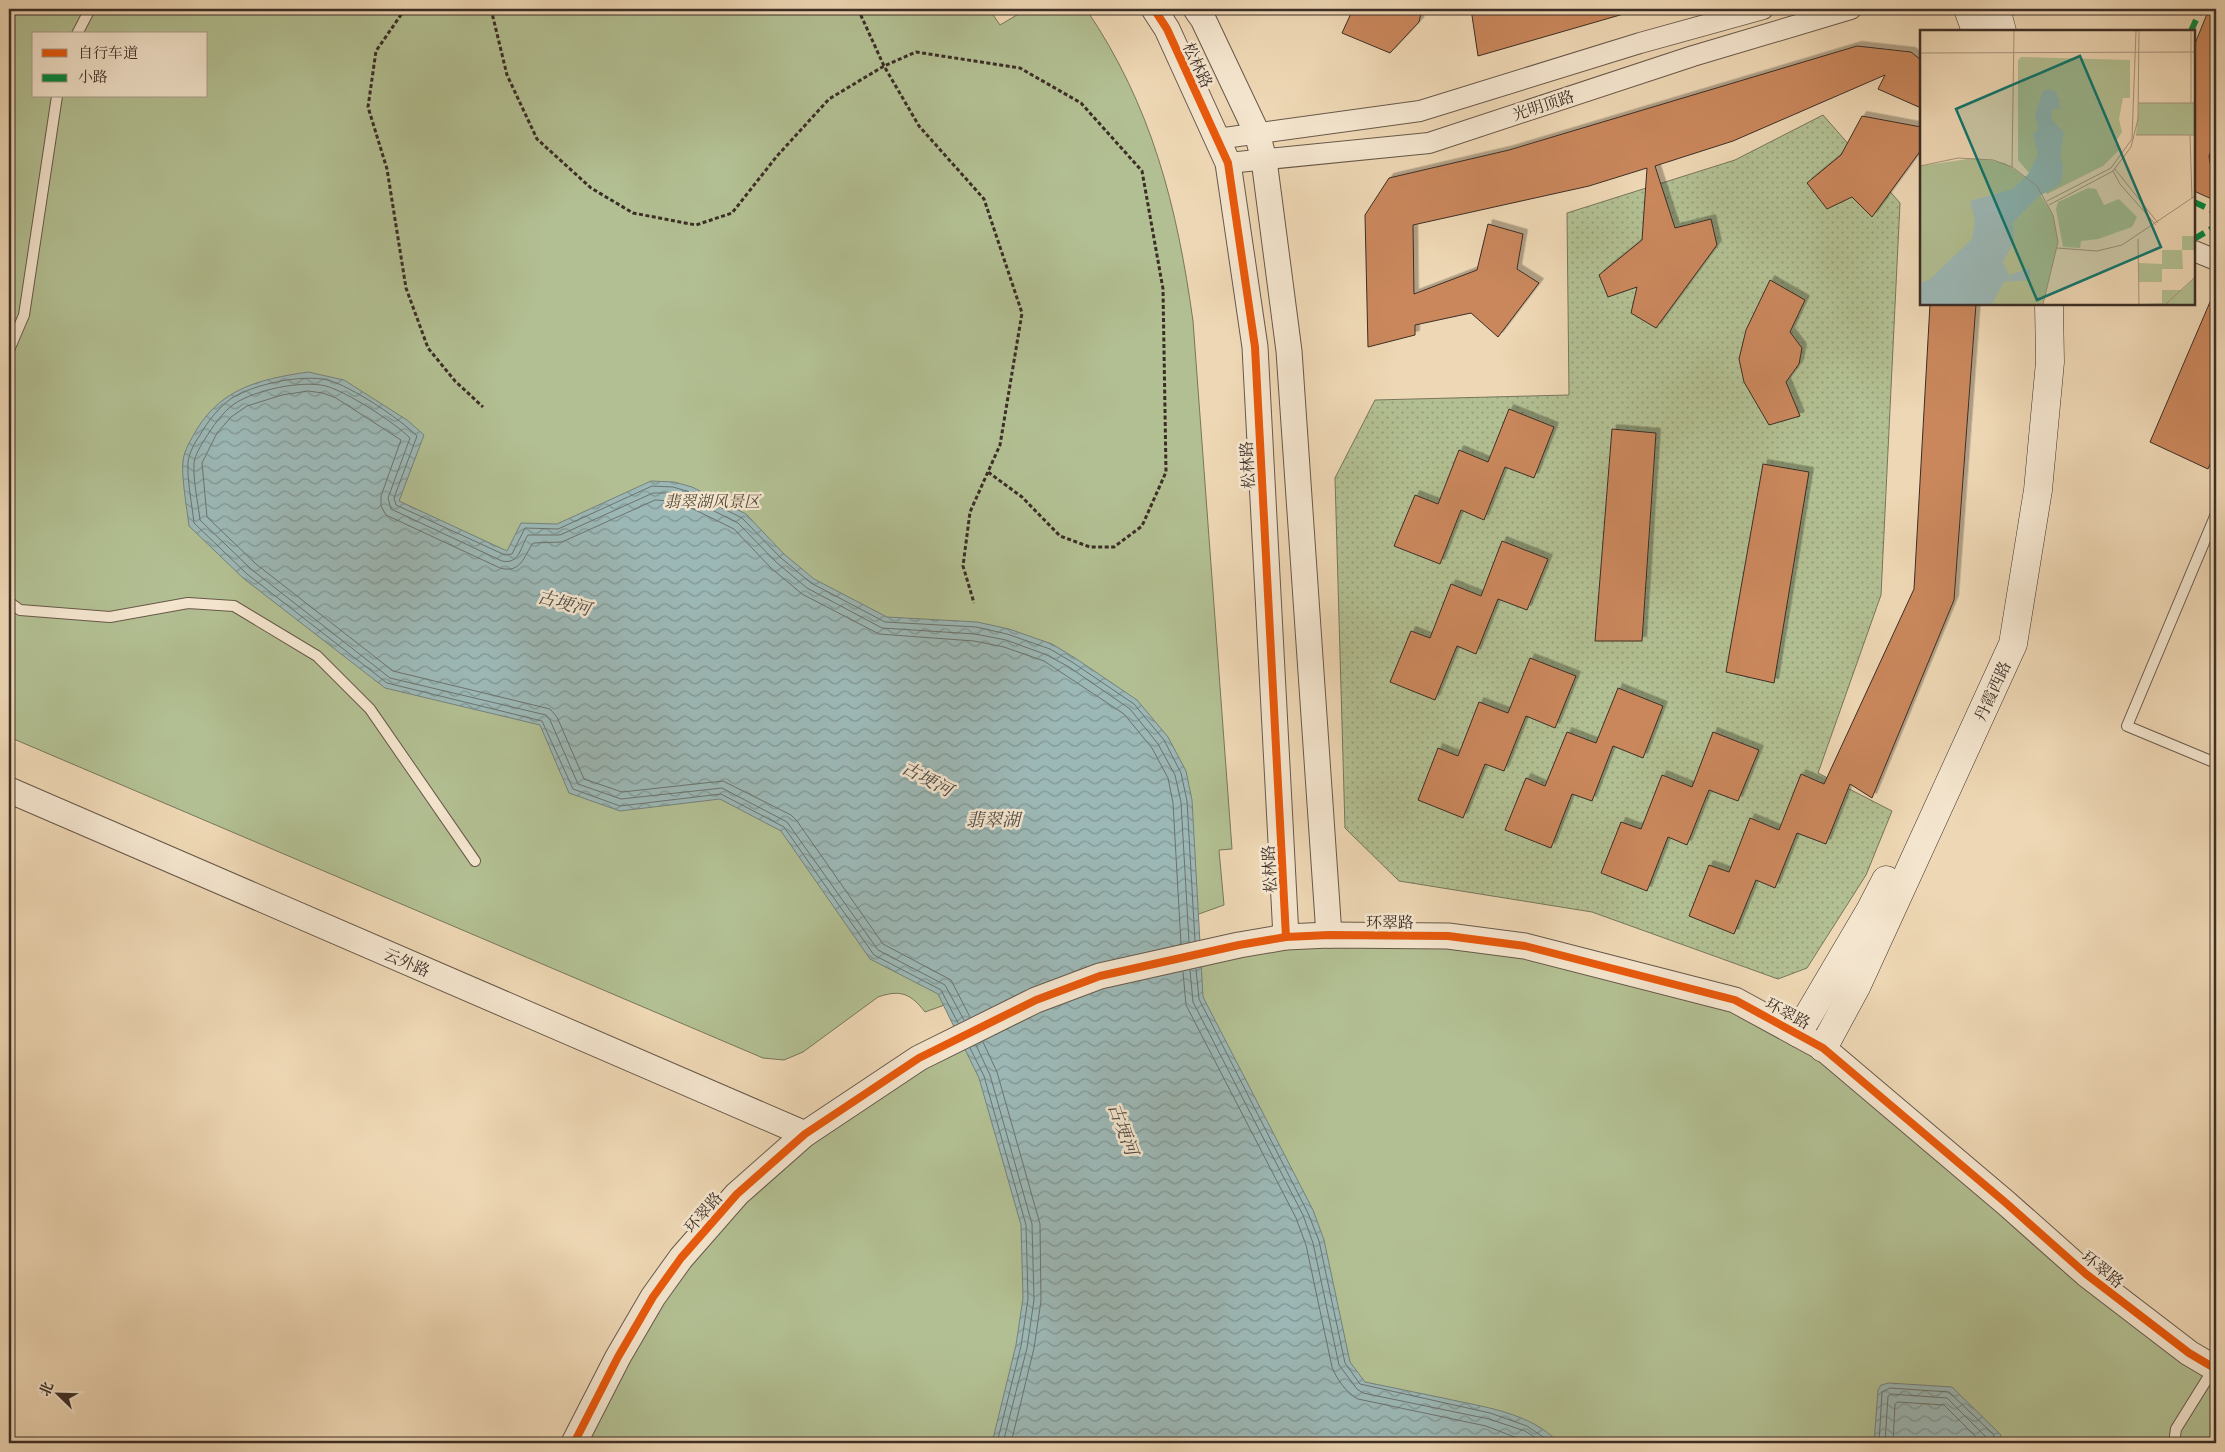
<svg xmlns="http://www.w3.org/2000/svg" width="2225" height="1452" font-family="'IM FELL Double Pica','Noto Serif SC',serif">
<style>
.grass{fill:url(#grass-dots);stroke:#77765c}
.park{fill:#b2bf92;stroke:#77765c;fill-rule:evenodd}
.water{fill:url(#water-waves);stroke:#76817d}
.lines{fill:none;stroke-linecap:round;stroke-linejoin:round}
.shore{stroke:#6c736e;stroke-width:1}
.building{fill:#ca875b;stroke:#3c2e27;filter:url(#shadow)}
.service-casing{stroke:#68584a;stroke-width:12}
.minor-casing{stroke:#68584a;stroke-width:22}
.tertiary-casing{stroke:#68584a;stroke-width:27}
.secondary-casing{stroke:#3c2e27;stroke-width:29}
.path{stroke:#3c2e27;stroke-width:3;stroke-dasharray:4 2.5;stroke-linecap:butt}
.service{stroke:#f4e5ce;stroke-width:10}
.minor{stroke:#f4e5ce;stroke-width:20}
.tertiary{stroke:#f4e5ce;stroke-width:25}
.secondary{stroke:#f4e5ce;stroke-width:28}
.quiet{stroke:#00873e;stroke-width:6;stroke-dasharray:12 6;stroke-linecap:butt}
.cycleway-casing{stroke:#f4e5ce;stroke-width:11}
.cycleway{stroke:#e8590c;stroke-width:8}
.labels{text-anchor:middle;stroke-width:5;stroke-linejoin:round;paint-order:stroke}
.street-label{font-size:16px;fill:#3c2e27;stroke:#f4e5ce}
.park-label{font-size:16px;font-style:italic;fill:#544b3c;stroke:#f4e5ce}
.water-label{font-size:18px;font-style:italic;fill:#4f4a44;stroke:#f4e5ce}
.inset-road{fill:none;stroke:#a7937c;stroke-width:1}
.view{fill:#0f766e;fill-opacity:0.15;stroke:#0f766e;stroke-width:2.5}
.inset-edge{fill:none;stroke:#3c2e27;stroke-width:2.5}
</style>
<defs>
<pattern id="grass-dots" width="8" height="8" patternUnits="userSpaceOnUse" patternTransform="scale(1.25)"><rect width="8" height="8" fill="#b2bf92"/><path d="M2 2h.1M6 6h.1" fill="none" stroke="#929c77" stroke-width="1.8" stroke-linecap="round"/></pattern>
<pattern id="water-waves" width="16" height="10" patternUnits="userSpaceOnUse" patternTransform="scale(1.25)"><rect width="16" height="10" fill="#9cb8b6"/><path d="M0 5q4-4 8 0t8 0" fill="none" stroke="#809694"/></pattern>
<filter id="shadow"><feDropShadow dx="4.5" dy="-4.5" stdDeviation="0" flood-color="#0004"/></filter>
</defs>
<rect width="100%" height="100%" fill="#eed7b4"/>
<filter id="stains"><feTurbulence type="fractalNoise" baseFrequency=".004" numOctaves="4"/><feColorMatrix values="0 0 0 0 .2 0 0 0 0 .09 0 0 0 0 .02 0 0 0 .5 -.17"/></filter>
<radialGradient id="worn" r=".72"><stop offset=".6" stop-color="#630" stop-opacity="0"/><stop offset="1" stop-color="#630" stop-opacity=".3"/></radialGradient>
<!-- grass -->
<g class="grass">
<path d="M1823,115L1900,203L1881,595L1818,773L1892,811L1866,875L1807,968L1778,979L1592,912L1399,881L1345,828L1335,478L1375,400L1569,395L1567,213L1735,160Z"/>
<path d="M2216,139V170L2211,168L2209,156Z"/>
</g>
<!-- park -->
<g class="park">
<path d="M9,9H989L1000,25L1027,9H1086C1152,106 1177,206 1193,321L1232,849L1219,850L1224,905L925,1012C911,994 901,989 878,997L803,1052L784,1060L763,1058L9,737ZM34,34H206V96H34Z"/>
<path d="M1239,945L1525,946L1798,1033L2216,1369V1443H574L709,1225L919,1058Z"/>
</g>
<!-- water -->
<g class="water">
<path d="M308,372L344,380L407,420L424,435L399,501L507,551L521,523L557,524L651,481L674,482L692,487L746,514L784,554L814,579L887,617L977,622L1009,629L1052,644L1075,658L1137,700L1168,737L1186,771L1192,800L1203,997L1313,1210L1324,1240L1350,1362L1365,1382C1391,1387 1417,1393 1443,1398C1483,1407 1530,1412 1559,1443H992L1016,1345L1023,1298L1021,1225L979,1078L938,994L870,959L781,831L720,799L620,811L569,793L540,725L385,688L243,578L189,526C187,509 181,475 183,461C184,450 192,438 197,429C223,387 262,379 308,372Z"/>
<path d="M1889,1383L1952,1387L2001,1435L1997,1443H1874L1878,1390L1881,1385Z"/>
</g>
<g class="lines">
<!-- shore -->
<g class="shore">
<path d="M1196,969L1199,999L1308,1213L1319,1241L1345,1363L1360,1384L1490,1413L1527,1426L1552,1443"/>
<path d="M1190,970L1193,1002L1303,1215L1313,1243L1339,1365L1357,1389L1363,1393L1489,1419L1525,1431L1544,1443"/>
<path d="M1183,972L1186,1005L1296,1218L1306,1245L1332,1367C1336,1378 1347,1394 1358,1399L1486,1426L1530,1443"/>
<path d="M970,1017L951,980L883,944L797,821L791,815L723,781L622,792L584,779L557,717L550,709L393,671L256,564L207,517L202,463L217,433L231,417L247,406L282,395L308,391L323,393L336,398L401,440L381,496V506L386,515L500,568C521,574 524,556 533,543L562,542L655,500L671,501L685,505L734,529L771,568L802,594L879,634L974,641L1004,647L1044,661L1124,714L1152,748L1168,778L1173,803L1181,944"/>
<path d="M964,1020L945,985L878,950L787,822L722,788L621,799L578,784L550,720L546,715L390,678L251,569L200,520C198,502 193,481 194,463C195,455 201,445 205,439C213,426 222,413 234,404C255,390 301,380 326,386C347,392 394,422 410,438L388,498L391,509L502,561C520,565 521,545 528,535H560L653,493H672L688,498L738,523L776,562L807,588L882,628L975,634L1006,640L1047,655L1069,667L1130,709L1158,744L1175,775L1181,802L1189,942"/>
<path d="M958,1023L941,990L874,955L784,827L721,794L620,806L573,789L542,721L387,683L247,574L194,523C192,504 187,481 188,462C189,453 195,442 200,435C208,421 219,407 232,398C255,384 301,374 328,380C352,387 399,418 417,436L394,498L396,505L505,555L512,554L525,528L558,529L652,486L673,487L690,492L742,518L781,558L811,583L885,622L976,627L1007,634L1050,649L1072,662L1134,704L1164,740L1181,773L1187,801L1195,941"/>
<path d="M983,1042L997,1072L1040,1224L1041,1301L1034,1348L1011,1443"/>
<path d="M976,1045L990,1075L1032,1224L1034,1300L1027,1348L1003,1443"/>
<path d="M970,1048L984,1076L1026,1225L1028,1299L1021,1346L997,1443"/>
<path d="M1879,1443L1882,1392L1890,1388L1949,1392L1994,1435L1993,1443"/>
<path d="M1885,1443L1888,1396L1891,1394L1947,1398L1986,1437V1443"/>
<path d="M1893,1443L1895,1404L1898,1402L1944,1405L1978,1439L1979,1443"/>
</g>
</g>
<!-- building -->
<g class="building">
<path d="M1353,9H1422L1419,22L1390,53L1342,33Z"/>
<path d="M1471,9H1626L1627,13L1478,56Z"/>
<path d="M2209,9H2216V139L2209,156L2211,168L2216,170V201L2194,191V46Z"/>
<path d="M1857,46L1911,52L1921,60V108L1878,89L1885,75L1733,141L1655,166L1675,228L1711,219L1717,245L1656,328L1631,313L1637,287L1608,297L1599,275L1642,240L1647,168L1589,186L1413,225L1414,294L1477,270L1488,224L1523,234L1517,269L1539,283L1498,337L1471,313L1415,325V335L1368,347L1365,215L1389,178L1509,150Z"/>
<path d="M1862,116L1921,127V150L1872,217L1852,197L1827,209L1807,183L1841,155Z"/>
<path d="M1770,280L1805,300L1790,332L1802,348L1799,364L1786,382L1800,416L1769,425L1744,382L1739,359L1746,330Z"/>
<path d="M2216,288V451L2208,469L2150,442Z"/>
<path d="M1930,304H1976L1954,600L1872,798L1850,784L1826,844L1797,833L1775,888L1756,880L1734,934L1689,916L1709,865L1729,872L1750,818L1779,830L1801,774L1824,784L1914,589Z"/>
<path d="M1509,409L1554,427L1534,478L1505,467L1484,520L1461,510L1440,564L1394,546L1415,495L1438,504L1459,450L1488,462Z"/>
<path d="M1612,429L1656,433L1642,641H1595Z"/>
<path d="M1763,464L1809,472L1774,683L1726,672Z"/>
<path d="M1502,541L1548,559L1527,610L1498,599L1476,654L1457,646L1435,700L1390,682L1411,631L1430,638L1451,584L1481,596Z"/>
<path d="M1530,658L1576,676L1555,728L1526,716L1504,771L1485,764L1463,818L1418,800L1438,748L1458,756L1479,702L1508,713Z"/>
<path d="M1618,688L1663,706L1643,758L1613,746L1592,801L1572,794L1551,848L1505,830L1526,778L1545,786L1567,732L1596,743Z"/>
<path d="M1713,732L1759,750L1738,801L1709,790L1687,845L1668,837L1647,891L1601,873L1621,822L1641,829L1662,775L1692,787Z"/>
</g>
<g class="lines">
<!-- service casing -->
<g class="service-casing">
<g id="service">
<path d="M77,34L90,9"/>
<path d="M9,350L24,315L57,96"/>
<path d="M2216,514L2127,726L2216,763"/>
<path d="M9,602L20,610L110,617L188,603L234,606L317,656L370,709L475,861"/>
<path d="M2174,1443L2176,1429L2214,1368"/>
</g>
</g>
<!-- minor casing -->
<g class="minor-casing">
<g id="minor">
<path d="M1217,139L1420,111L1640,43L1763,9"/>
<path d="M1228,163L1429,143L1693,56L1851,9"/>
<path d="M2194,251L2216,260"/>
</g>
</g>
<!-- tertiary casing -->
<g class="tertiary-casing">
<g id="tertiary">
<path d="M1154,9L1167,29L1228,163L1255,347L1286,937"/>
<path d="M1196,9L1203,19L1257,133L1264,160L1289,351L1329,935"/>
<path d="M9,790L805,1134"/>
<path d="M574,1443L618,1357L653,1297L681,1258L737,1194L805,1134L919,1058L1036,1000L1100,976L1239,945L1286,937L1329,935L1448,936L1525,946L1735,1000L1823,1048L2006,1203L2086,1274L2189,1353L2216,1369"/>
</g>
</g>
<!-- secondary casing -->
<g class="secondary-casing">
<g id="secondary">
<path d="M1968,9L1976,31"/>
<path d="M1996,9L2002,31"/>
<path d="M1798,1033L1871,909L1886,880"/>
<path d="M1823,1048L1857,985L2013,644L2038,490L2050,362L2049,304"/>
</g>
</g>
<!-- path -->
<g class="path">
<path d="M405,9L376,51L368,107L387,169L406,288L428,348L455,381L483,407"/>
<path d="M491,9L507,75L537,139L591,188L633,213L696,225L732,213L777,156L829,99L884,66L916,52L1020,68L1081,103L1142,171L1163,289L1166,472L1142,526L1114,547H1090L1060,536L1022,497L988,472"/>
<path d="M858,9L884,66L919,126L984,199L1022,313L1000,445L970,512L963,566L974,603"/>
</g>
<!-- service -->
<use href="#service" class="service"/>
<!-- minor -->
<use href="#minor" class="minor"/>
<!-- tertiary -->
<use href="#tertiary" class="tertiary"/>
<!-- secondary -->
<use href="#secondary" class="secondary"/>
<!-- quiet -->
<g class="quiet">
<path d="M2191,31L2201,9"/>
<path d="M2194,202L2216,212"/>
<path d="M2194,239L2216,226"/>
</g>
<!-- cycleway casing -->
<g class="cycleway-casing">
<g id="cycleway">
<path d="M1154,9L1167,29L1228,163L1255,347L1286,937"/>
<path d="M574,1443L618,1357L653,1297L681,1258L737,1194L805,1134L919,1058L1036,1000L1100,976L1239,945L1286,937L1329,935L1448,936L1525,946L1735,1000L1823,1048L2006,1203L2086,1274L2189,1353L2216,1369"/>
</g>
</g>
<!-- cycleway -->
<use href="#cycleway" class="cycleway"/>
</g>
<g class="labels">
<!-- street labels -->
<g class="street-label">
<text transform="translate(1198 65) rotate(65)" y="6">松林路</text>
<text transform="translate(1543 105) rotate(-18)" y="6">光明顶路</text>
<text transform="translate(1247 465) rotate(-93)" y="6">松林路</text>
<text transform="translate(1992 691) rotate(-65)" y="6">丹霞西路</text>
<text transform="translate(1269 869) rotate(-93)" y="6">松林路</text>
<text x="1390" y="928">环翠路</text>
<text transform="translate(407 962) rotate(23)" y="6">云外路</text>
<text transform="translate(1788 1013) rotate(28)" y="6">环翠路</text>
<text transform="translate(703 1212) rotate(-49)" y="6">环翠路</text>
<text transform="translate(2103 1269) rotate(39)" y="6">环翠路</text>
</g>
<!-- park labels -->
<g class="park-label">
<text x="712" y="507">翡翠湖风景区</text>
</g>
<!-- water labels -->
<g class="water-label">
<text transform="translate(564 603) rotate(15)" y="6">古埂河</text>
<text transform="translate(927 779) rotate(28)" y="6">古埂河</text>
<text x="993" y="826">翡翠湖</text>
<text transform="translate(1123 1129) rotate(70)" y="6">古埂河</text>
</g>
</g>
<!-- overview -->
<g transform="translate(1920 30)">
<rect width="275" height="275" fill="#eed7b4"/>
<path d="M168,158L176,159L184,175L199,169L217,187L212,197L178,209L161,211L160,218L143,217L136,179L138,172ZM262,206H275V220H262L263,239H242V252H219V233L242,234V220H262Z" fill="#b2bf92"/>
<path d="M101,27L210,30V68H203L199,89L202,102L195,113L201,118L183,136L127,164L98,130V30ZM219,73H275V105H216ZM54,128L85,133L112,152L133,185L138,212L123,274H0V136ZM275,247V274H219L242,273V260H262Z" fill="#b2bf92"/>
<path d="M128,59L135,61L140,70L139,79H132V90L144,102L140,125L143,136L142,150L138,156L119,166L93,192L94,212L83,232L89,245L110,238V250L84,252L72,274H0V253L10,249L52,209L55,191L50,171L93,159L109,143L118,124L113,104L118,99L115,85L122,62Z" fill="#9cb8b6"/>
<path class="inset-road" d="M271,1V73M0,23L275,22M218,73H275M216,105H275M270,105L272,169M0,136L38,128L73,130L92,137L117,156L133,185L138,212L123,274M92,137L94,1M195,139L238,193M193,141L200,154L236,195M127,171L191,138L212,109L216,1M129,175L193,141L211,117L218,89L219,1M218,209L219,274M137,218L177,221L202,215L275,166M246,274L275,247"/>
<path class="view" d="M160,26L241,217L117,270L36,79Z"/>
<rect width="275" height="275" class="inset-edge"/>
</g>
<!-- margin -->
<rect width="2225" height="1452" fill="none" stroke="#eed7b4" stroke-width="30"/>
<rect x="10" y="10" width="2205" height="1432" fill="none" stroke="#3c2e27" stroke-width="2.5"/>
<rect x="15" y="15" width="2195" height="1422" fill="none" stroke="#3c2e27"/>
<!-- legend -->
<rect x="32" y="32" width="175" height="65" fill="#f4e5ce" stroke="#aa9c8b"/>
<rect x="42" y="49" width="25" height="8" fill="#e8590c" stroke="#aa9c8b"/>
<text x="78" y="58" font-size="15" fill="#3c2e27">自行车道</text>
<rect x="42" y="74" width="25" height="8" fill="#00873e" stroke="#aa9c8b"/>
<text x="78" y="82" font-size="15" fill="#3c2e27">小路</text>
<!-- north arrow -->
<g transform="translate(58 1394) rotate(293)" stroke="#f4e5ce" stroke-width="4" paint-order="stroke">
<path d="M0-4L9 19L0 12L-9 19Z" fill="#3c2e27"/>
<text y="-8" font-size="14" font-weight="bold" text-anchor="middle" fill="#3c2e27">北</text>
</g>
<rect width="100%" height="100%" filter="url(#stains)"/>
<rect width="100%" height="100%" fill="url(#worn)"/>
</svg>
